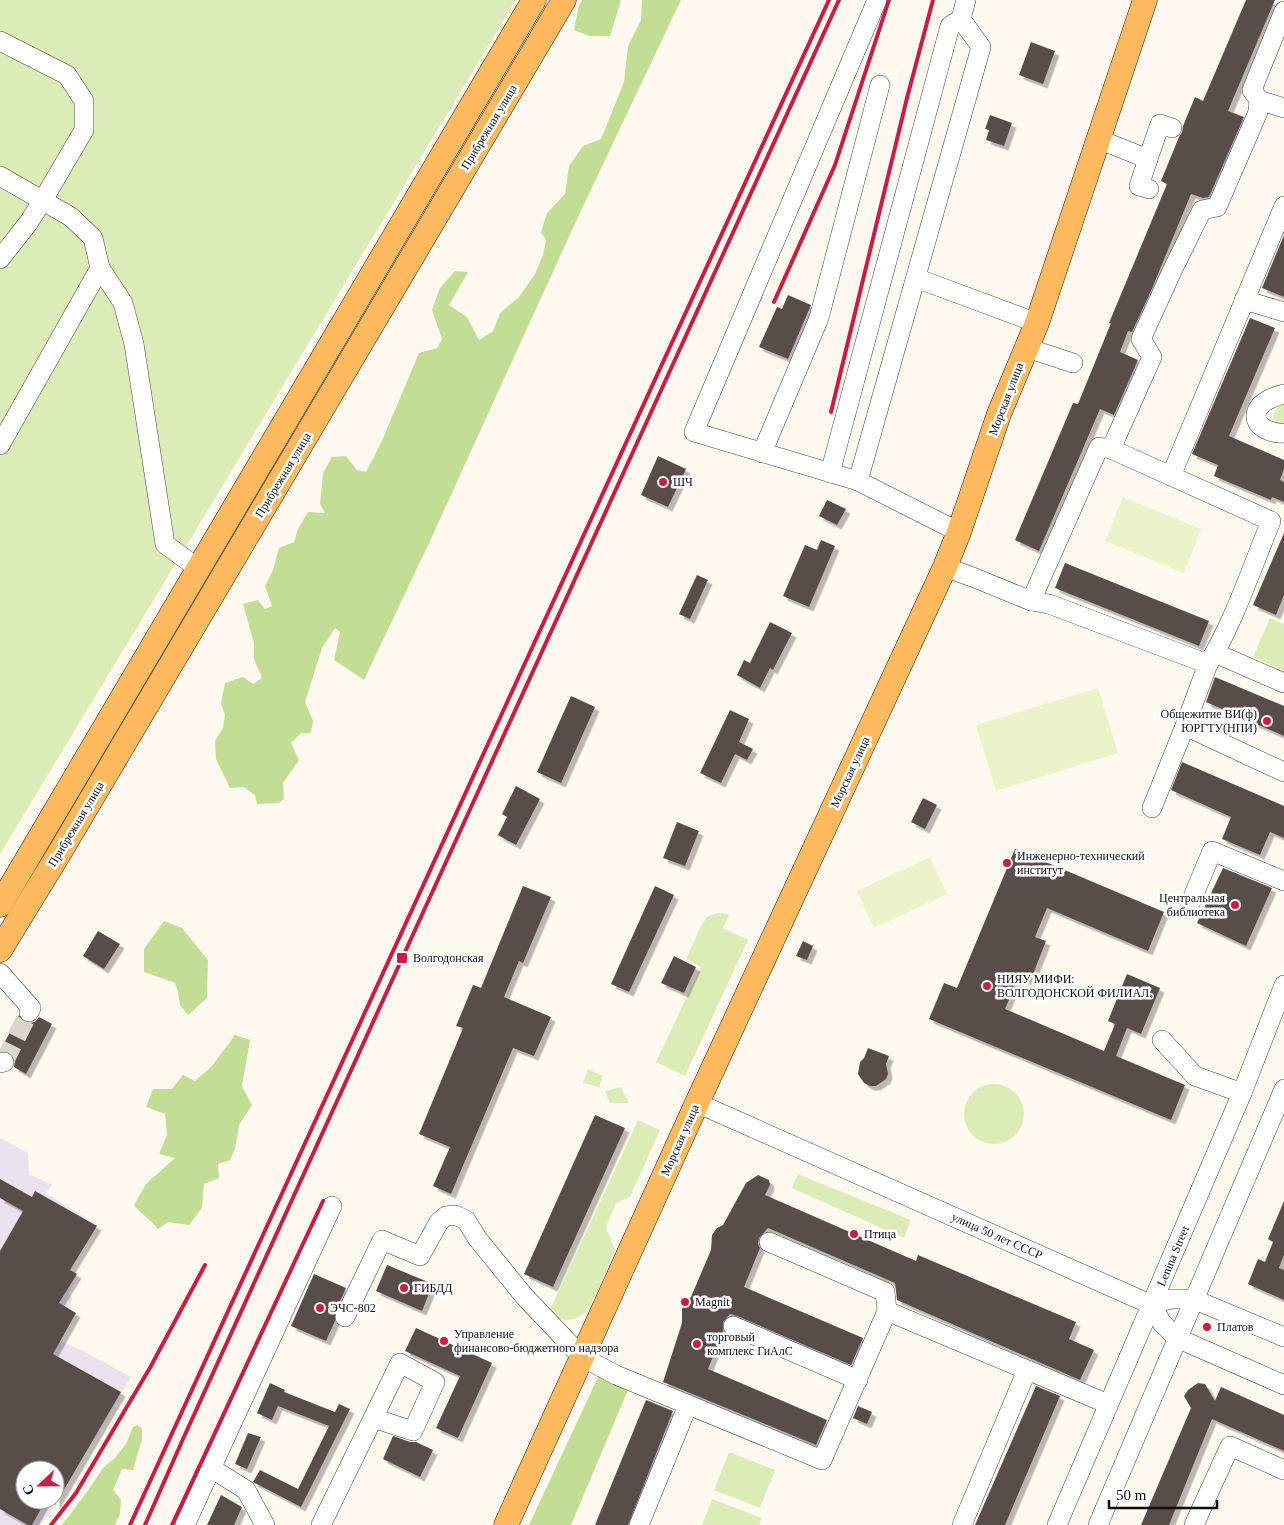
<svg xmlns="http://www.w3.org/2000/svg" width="1284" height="1525" font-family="'Times New Roman',serif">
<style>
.industrial{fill:#eae2ed;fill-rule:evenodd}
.green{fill:#dcecb6}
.forest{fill:#c3de94}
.pitch{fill:#ecf3c9}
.building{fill:#584d4a;filter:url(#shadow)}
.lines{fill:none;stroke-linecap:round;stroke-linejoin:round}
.minor-tunnel{stroke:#dbd6cd;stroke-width:19;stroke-dasharray:19 9;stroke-linecap:butt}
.minor-casing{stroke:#414141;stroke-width:20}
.major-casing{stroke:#1f1f1f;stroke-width:25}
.minor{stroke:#fff;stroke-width:19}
.major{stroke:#ffba5f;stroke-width:24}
.rail{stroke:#c71e45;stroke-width:4}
.poi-dot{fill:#c71e45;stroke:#fff;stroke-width:2}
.labels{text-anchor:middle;stroke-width:5;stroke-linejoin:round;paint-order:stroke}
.street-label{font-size:12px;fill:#0e0e0e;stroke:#fff}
.poi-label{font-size:12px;fill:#0e0e0e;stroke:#fff;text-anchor:start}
</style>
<defs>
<filter id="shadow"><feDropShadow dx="4.5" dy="4.5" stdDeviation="0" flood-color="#0004"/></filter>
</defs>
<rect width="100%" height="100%" fill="#fff9ef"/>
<!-- industrial -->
<path class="industrial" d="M0,1138L28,1153L29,1174L52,1185L46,1193L97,1225L68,1270L77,1276L68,1292L72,1298L70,1312L60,1341L83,1351L131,1377L49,1515L39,1525H0ZM25,1470H55V1500H25Z"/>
<!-- green -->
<g class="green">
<path d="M0,0H516L0,854Z"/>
<path d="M1284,395V438L1268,431L1274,417L1273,416Z"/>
<path d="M1270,618L1284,624V670L1253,657Z"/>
<path d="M718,913L729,914L723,928L748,940L685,1076L656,1062L701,967L686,959L702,924L707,917Z"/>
<path d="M588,1069L603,1076L599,1087L583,1083Z"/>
<circle cx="994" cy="1114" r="30"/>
<path d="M621,1087L629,1103H610L605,1091Z"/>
<path d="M638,1120L660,1130L630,1197L616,1203L606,1227L615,1250C606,1268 600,1290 589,1307C580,1322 561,1324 549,1312Z"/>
<path d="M798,1174L911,1220L904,1238L792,1188Z"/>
<path d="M729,1452L775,1470L760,1508L714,1490Z"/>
<path d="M712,1499L762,1518L759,1525H702Z"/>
</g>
<!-- forest -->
<g class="forest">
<path d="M582,0H621L610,36H589L574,30L579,5Z"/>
<path d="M642,0H681L578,217L430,541L364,680L334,660L340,632L335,628L322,648L305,702L313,721L311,733H301L291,743L299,760L283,783L284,799L279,803L257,804L255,795L244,787L230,788L216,759L215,741L223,728L225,715L221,704L225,683L243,677L253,684L262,678L254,659V643L243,604L258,600L265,609L272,606L265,586L273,570L279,548L294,542L298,529L308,512L325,513L320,504L323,473L332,457L346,456L357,470L366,472L381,443L419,353L437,348L442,339L432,310L440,288L455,271L468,272L449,305L467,317L479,340L493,331L500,313L519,297L535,274L543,255L546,240L541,232L547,213L565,194L569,166L583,146L601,139L624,82L628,46L641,20Z"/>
<path d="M164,921L182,928L208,960L207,998L188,1015L180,1005L178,992L175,983L144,972V949Z"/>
<path d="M235,1035L250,1040L242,1086L252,1105L239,1125L235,1149L230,1160L218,1164L219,1178L204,1184L202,1208L189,1225L168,1222L158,1229C151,1220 141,1214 134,1205L146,1184L175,1158L159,1154L167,1135L165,1114L146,1107L153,1089H172L183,1075L195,1081L212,1066Z"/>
<path d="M599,1375L628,1390L571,1525H529Z"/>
<path d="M138,1425L142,1429V1439L133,1470L122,1469L113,1490L121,1500L120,1514L115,1525H62L87,1492L103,1468L115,1458L126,1444L133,1427Z"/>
</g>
<!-- pitch -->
<g class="pitch">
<path d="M1123,497L1201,529L1184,573L1105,541Z"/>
<path d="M1098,688L1118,753L996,791L976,725Z"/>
<path d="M930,857L947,894L874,928L857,891Z"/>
</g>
<!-- building -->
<g class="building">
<path d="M1246,0H1275L1228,111L1244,117L1209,197L1203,198L1191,194L1151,291L1132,332L1128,331L1120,352L1138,360L1114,415L1100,409L1039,551L1015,540L1073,403L1078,404L1111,323H1109L1167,184L1161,181L1179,137L1182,132L1183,126L1195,97L1203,101Z"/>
<path d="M1031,42L1055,51L1043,84L1019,75Z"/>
<path d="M990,115L1012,123L1004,146L986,140L989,130L985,129Z"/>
<path d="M1284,235V297L1262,288Z"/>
<path d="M788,295L811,305L788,359L759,347L777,307L782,309Z"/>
<path d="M1250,318L1275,328L1229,436L1284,460V469L1280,480L1284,482V502L1272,497L1271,500L1214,476L1218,465L1192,454Z"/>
<path d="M658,456L686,469L668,507L641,495Z"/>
<path d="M827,500L846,509L837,525L819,516Z"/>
<path d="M1284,533V595L1276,615L1253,605Z"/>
<path d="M821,540L835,546L809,607L783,596L805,545L817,550Z"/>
<path d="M1065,563L1209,621L1199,646L1055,588Z"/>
<path d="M697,575L708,580L690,619L679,614Z"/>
<path d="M770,622L792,633L773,670L770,668L760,688L737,675L744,660L750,663Z"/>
<path d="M1215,677L1284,706V736L1206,702Z"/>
<path d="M571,696L595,707L561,783L537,772Z"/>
<path d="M730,710L749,719L739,742L753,749L747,760L735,754L721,783L700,773Z"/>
<path d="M1182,762L1284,806V838L1270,832L1260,855L1222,839L1231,817L1171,790Z"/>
<path d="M516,786L540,799L516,845L498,835L507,817L502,814Z"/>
<path d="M923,798L937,805L925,829L911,822Z"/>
<path d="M677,822L699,831L685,866L663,858Z"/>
<path d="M1015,849L1164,912L1148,951L1047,908L1035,937L1046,941L1030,982L1019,977L1005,1009L1104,1051L1115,1024L1108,1021L1127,974L1160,988L1141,1034L1127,1028L1116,1056L1185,1085L1171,1120L929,1019L944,983L957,988Z"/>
<path d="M1223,868L1272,888L1246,946L1197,923Z"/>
<path d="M523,886L551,897L523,963L519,961L504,997L551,1017L534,1056L513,1048L451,1194L433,1186L450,1147L419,1134L463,1028L456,1026L464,1007L473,985L481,988Z"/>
<path d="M655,886L674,895L629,992L611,984Z"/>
<path d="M98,931L120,944L104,969L83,956Z"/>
<path d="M803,941L813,946L807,960L796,956Z"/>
<path d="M674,956L696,967L684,993L661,983Z"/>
<path d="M19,1015L24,1022L29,1023L35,1022L39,1017L52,1024L26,1074L14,1067L15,1060L12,1054L7,1051H0Z"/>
<path d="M868,1048L889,1056L886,1064L888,1074L886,1079L876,1086H870L864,1083L858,1074L860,1062L864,1058Z"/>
<path d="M595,1115L625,1128L553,1287L524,1274Z"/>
<path d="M758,1175L769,1180L770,1185L765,1195L916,1261L918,1255L1076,1322L1069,1339L1094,1350L1080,1380L897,1300L895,1283L768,1228L759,1238L758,1244L760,1248L744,1287L863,1338L851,1365L737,1316L730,1314L723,1322V1331L708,1369L827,1420L816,1445L663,1382L682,1323V1309L685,1302L691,1297L711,1250L712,1235L717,1228L723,1225L746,1183Z"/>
<path d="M0,1179L32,1197L35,1191L97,1226L70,1270L77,1274L59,1303L76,1313L53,1354L121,1392L55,1505V1470H25V1500H46L32,1525H28L0,1509V1251L23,1211L0,1198Z"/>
<path d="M1284,1201V1255L1279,1268L1284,1270V1300L1248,1284L1258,1259L1265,1262L1273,1242L1268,1239Z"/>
<path d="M387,1265L433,1284L422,1311L376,1291Z"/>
<path d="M314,1274L346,1288L335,1312V1321L326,1341L291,1326Z"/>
<path d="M416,1328L492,1363L458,1438L436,1428L460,1376L405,1351Z"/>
<path d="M270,1383L285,1390L284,1392L335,1412L339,1404L350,1409L301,1507L253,1482L260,1470L298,1489L329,1426L278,1406L272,1420L257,1413Z"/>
<path d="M1198,1383L1205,1384L1215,1401L1221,1387L1284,1415V1451L1212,1419L1169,1525H1141L1191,1408L1184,1396L1188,1390Z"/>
<path d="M1036,1386L1060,1396L1005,1525H975Z"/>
<path d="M646,1400L673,1411L628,1525H595Z"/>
<path d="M858,1406L872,1412L867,1424L853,1418Z"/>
<path d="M248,1433L261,1437L247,1469L235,1464Z"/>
<path d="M393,1436L410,1442H416L433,1450L420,1477L383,1459Z"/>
<path d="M221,1495L242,1507L234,1525H207Z"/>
</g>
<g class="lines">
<!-- minor-tunnel -->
<path class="minor-tunnel" d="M4,1062L29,1012"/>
<!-- minor casing -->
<g class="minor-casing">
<g id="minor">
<path d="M877,0L694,432L858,481L981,47L961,19L966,0"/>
<path d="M1284,11L1252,90L1259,100L1284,108"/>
<path d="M0,41L67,75L84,101V130L43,200L29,222L0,259"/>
<path d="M1098,139L1148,159L1139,186L1149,189"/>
<path d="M1148,159L1160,124L1172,128"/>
<path d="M0,176L71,217L93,238L100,268L123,303L134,344L165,544L199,569"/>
<path d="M916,278L1037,323"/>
<path d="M1244,300L1284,312"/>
<path d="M1027,348L1073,363"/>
<path d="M1284,394C1275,396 1260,402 1257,411C1251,427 1273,434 1284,433"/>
<path d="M0,445L100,268"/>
<path d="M762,453L819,318L880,85"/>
<path d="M830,473L950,26L961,19"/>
<path d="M1171,476L1284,206"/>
<path d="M858,481L959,532"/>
<path d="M945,567L975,578L1031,601L1099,447L1111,449L1152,357L1141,339L1172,271L1202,210L1217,207L1258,112L1259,100"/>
<path d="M1031,601L1049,604L1208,664C1234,622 1252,567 1271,521L1111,449"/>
<path d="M1215,653L1284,683"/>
<path d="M1208,664L1185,726L1284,772"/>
<path d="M1152,808L1185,726"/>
<path d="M1190,904L1212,851L1284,881"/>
<path d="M0,973L31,1008L29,1012"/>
<path d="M1162,1040L1195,1076L1242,1093"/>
<path d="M0,1063L4,1062"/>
<path d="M697,1103L1152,1305L1162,1323L1177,1338L1284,1385"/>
<path d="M1152,1304L1171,1299H1193L1284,1337"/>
<path d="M887,1311L1108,1404"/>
<path d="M345,1317L382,1240L420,1256L439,1222L446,1216L455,1215L466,1220L477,1238L524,1296L582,1357L616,1375L822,1460L887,1311L885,1292L769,1242"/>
<path d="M733,1326L858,1380"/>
<path d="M211,1468L246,1490L265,1525"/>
<path d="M185,1525L332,1206"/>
<path d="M321,1525L400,1363L435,1382L413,1431L373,1418"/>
<path d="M639,1525L688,1405"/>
<path d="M962,1525L1027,1370"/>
<path d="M1057,1525L1242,1093L1284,985"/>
<path d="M1098,1525L1284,1089"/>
<path d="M1194,1525L1230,1446L1284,1470"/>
</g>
</g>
<!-- major casing -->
<g class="major-casing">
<g id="major">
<path d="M0,905L534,0"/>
<path d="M0,950L57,857L564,0"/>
<path d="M506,1525L697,1103L945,567L959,532L999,414L1037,323L1145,0"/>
</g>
</g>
<!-- minor -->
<use href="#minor" class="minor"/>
<!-- major -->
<use href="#major" class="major"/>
<!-- rail -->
<g class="rail">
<path d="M774,302L835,165L889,0"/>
<path d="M831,412L907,98L933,0"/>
<path d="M51,1525L76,1493L151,1366L205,1265"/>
<path d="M130,1525L829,0"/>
<path d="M145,1525L183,1439L839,0"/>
<path d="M172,1525L323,1201"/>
</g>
</g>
<!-- markers -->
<g class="poi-dot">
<circle cx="663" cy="482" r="5"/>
<circle cx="1267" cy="721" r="5"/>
<circle cx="1007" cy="863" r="5"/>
<circle cx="1235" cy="905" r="5"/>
<rect x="396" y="952" width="12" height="12" rx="2.5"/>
<circle cx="987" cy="986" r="5"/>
<circle cx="854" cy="1234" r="5"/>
<circle cx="404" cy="1288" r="5"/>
<circle cx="685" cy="1302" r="5"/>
<circle cx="320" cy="1308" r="5"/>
<circle cx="1207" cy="1327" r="5"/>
<circle cx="444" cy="1341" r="5"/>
<circle cx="697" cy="1344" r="5"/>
</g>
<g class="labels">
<!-- street labels -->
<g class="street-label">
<text transform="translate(489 127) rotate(-59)" y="4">Прибрежная улица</text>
<text transform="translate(1006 399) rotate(-69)" y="4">Морская улица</text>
<text transform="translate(283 475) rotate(-59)" y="4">Прибрежная улица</text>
<text transform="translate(850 772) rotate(-65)" y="4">Морская улица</text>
<text transform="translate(76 824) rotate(-59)" y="4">Прибрежная улица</text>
<text transform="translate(680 1140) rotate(-66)" y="4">Морская улица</text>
<text transform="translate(997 1236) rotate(24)" y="4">улица 50 лет СССР</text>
<text transform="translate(1173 1256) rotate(-67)" y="4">Lenina Street</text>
</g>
<!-- poi labels -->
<g class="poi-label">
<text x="673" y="486">ШЧ</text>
<text x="1257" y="718" text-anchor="end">Общежитие ВИ(ф)<tspan x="1257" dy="14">ЮРГТУ(НПИ)</tspan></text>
<text x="1017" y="860">Инженерно-технический<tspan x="1017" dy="14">институт</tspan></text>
<text x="1225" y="902" text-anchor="end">Центральная<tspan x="1225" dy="14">библиотека</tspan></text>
<text x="413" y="962">Волгодонская</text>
<text x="997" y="983">НИЯУ МИФИ:<tspan x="997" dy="14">ВОЛГОДОНСКОЙ ФИЛИАЛ.</tspan></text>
<text x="864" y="1238">Птица</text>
<text x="414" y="1292">ГИБДД</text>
<text x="695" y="1306">Magnit</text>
<text x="330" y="1312">ЭЧС-802</text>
<text x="1217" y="1331">Платов</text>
<text x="454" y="1338">Управление<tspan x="454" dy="14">финансово-бюджетного надзора</tspan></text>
<text x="707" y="1341">торговый<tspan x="707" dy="14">комплекс ГиАлС</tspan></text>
</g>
</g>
<!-- north arrow -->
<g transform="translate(40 1485) rotate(248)"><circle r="24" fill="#ffffff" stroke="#9f9f9f"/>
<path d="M0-4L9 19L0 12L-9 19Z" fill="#c71e45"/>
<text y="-8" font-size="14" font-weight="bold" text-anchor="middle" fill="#0e0e0e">С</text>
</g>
<!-- scale -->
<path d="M1109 1500v8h108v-8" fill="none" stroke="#0e0e0e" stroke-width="2.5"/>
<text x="1116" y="1500" font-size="15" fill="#0e0e0e" stroke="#ffffff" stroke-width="4" paint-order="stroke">50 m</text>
</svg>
